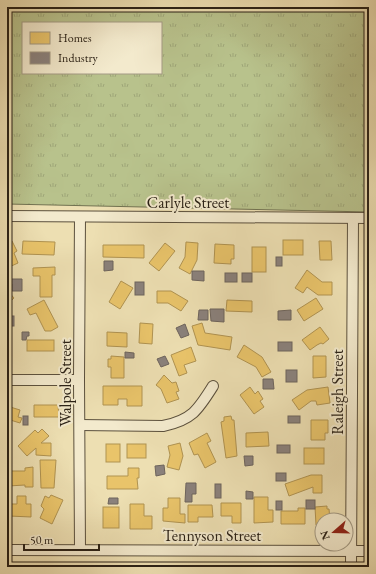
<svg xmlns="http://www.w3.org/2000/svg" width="376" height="574" font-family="'EB Garamond',serif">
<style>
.grass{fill:url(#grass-tufts);stroke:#717251;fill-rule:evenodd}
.homes{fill:#e9c46a;stroke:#b09351}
.industry{fill:#8a817c;stroke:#6d645d}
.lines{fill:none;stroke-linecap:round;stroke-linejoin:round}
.minor-casing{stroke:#5b503d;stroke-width:12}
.minor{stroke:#f3eacd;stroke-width:10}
.labels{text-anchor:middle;stroke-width:4;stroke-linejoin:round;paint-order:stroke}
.street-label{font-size:16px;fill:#2a2116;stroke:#f3eacd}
</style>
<defs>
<pattern id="grass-tufts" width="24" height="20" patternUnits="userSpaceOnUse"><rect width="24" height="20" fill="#b8c28c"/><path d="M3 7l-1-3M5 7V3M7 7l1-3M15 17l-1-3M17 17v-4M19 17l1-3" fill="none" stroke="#9ea678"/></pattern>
</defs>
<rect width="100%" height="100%" fill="#eddfb2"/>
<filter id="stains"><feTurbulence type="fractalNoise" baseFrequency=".005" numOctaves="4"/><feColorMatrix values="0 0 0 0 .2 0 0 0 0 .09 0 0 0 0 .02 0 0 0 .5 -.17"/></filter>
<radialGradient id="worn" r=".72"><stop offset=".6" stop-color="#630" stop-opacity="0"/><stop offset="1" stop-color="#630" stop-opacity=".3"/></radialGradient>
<!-- grass -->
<g class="grass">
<path d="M7,7H369V212L7,204ZM23,23H161V73H23Z"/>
<path d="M7,564L341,566V567H7Z"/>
</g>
<!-- homes -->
<g class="homes">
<rect x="283" y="240" width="20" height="15"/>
<path d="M12,241L17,251L14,253L18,263L7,268V244Z"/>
<path d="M23,241L55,242L54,255L22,254Z"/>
<path d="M319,241H331L332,260H320Z"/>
<path d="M186,242L198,243L197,260L190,274L179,268L185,257Z"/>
<path d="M165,243L175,251L159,271L149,263Z"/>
<path d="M215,244L234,245V259H231V264L214,263Z"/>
<path d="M103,245H144V258L103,257Z"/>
<rect x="252" y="247" width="14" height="25"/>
<path d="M55,267V275H52V297H40V276H33V268Z"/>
<path d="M307,270L322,282H332V295H318L307,287L303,293L295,288Z"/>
<path d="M121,281L133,288L120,309L109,302Z"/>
<path d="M7,290L14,298L7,305Z"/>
<path d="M157,291H171L188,301L181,311L168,303H157Z"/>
<path d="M316,298L323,309L304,321L297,310Z"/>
<path d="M44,300L58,327L51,331H45L36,313L30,315L27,309Z"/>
<path d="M227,300L252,301V312L226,311Z"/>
<path d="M140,323L153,324L152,344L139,343Z"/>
<path d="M202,323L205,333L232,337L230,350L198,345L192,326Z"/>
<path d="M320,327L329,339L323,344L321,343L317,345L310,350L302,340Z"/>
<rect x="7" y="331" width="3" height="23"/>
<path d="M107,332L127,333V347L107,346Z"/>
<rect x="27" y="340" width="27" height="11"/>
<path d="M244,345L262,357L271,372L262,377L256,367L237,357Z"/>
<path d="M191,347L196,361L184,365L187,373L179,376L171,355Z"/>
<path d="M111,356L124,357V378H111V367H108V359H111Z"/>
<path d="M313,356H326V377L313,378Z"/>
<path d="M164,375L172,383L176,382L179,391L176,392L179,399L167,403L161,389L156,385Z"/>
<path d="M103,386H142V406H127V399H118V405H103Z"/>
<path d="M250,387L255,394L258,391L263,399L260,401L264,407L254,414L240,395Z"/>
<path d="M328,387L330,403L317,405L316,401H311L299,410L292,400L307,390Z"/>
<path d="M34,405H58L59,417H34Z"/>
<path d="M7,406L20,410L18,417L22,418L20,423L7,419Z"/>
<path d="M231,416L232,420H234L237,456L226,458L221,422L224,421V417Z"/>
<path d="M311,420H328V433H325V440H311Z"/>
<path d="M42,429L49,436L41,443H51V456L36,455V448L27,456L18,446L35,430L38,433Z"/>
<path d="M268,432L269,446L246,447V433Z"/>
<path d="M207,433L211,441L207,443L216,462L205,468L198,454L194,455L189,443Z"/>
<path d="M180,443L183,456L179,470L167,467L170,455L168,446Z"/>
<rect x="106" y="444" width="14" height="18"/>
<rect x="127" y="444" width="19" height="14"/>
<rect x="304" y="448" width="20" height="16"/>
<path d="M40,460H56L54,488H41Z"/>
<path d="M33,467V487H25V485L8,486V471H25V468Z"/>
<path d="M128,468H139V478H137L138,489H107V476H128Z"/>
<path d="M311,475H322V493H313V487L289,496L285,484Z"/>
<path d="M51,495L63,500L52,524L40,518L44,509L41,506L45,496L49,498Z"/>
<path d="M17,496H26V504H31V517L9,516V504H17Z"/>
<path d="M254,497H268V510H273V522L254,523Z"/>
<path d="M168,498H180V514H185V523L163,521V508H168Z"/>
<path d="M221,503H241V523H232V516H221Z"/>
<path d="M130,504H144V516H152V529H130Z"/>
<path d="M188,505H212L213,517H198V522H188Z"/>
<path d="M327,506V509H329L330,520H322V524L316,525L315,507Z"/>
<rect x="103" y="507" width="16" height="21"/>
<path d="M298,508H305V524H281V511H298Z"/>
</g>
<!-- industry -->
<g class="industry">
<rect x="276" y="257" width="6" height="9"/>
<path d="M104,261H113V270L104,271Z"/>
<path d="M192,271H204V281L192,280Z"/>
<rect x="225" y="273" width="12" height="9"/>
<rect x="242" y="273" width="10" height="9"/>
<path d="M7,279H22V291H12V284H7Z"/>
<rect x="135" y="282" width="9" height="13"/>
<path d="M210,309H224V322L211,321Z"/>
<path d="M199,310H208V320H198Z"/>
<path d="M291,310V320H278V311Z"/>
<rect x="7" y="316" width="7" height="10"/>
<path d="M185,324L189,335L181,338L176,328Z"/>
<path d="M22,332H29V336H27L26,340H22Z"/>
<rect x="278" y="342" width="14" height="9"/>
<path d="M125,352L134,353V358H125Z"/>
<path d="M165,356L169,364L161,367L157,359Z"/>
<rect x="286" y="370" width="11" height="12"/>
<path d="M263,379H273L274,389H263Z"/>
<rect x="23" y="416" width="5" height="9"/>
<rect x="288" y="416" width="12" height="7"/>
<rect x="277" y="445" width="13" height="8"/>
<path d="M244,456H253V465L245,466Z"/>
<rect x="7" y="459" width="2" height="10"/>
<path d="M164,465L165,474L156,476L155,466Z"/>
<rect x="276" y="473" width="10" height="8"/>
<path d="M186,483H196V494H192V502H185Z"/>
<rect x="215" y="484" width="6" height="14"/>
<path d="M246,491L253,492V499H246Z"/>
<path d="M109,498H118V504H108Z"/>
<rect x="306" y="500" width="9" height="9"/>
<rect x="276" y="501" width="6" height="9"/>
</g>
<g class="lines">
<!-- minor casing -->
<g class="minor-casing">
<g id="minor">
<path d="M7,216L369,218"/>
<path d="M80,217L79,380L80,550"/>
<path d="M7,380H79"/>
<path d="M80,425L163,426C192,420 198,410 213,386"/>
<path d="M7,550L369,551"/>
<path d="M351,567L353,218"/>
</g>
</g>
<!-- minor -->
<use href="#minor" class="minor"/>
</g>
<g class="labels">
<!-- street labels -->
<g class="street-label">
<text x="188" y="208">Carlyle Street</text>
<text transform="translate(65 383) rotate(-90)" y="6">Walpole Street</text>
<text transform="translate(337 392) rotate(-90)" y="6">Raleigh Street</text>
<text x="212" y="541">Tennyson Street</text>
</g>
</g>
<!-- margin -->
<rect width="376" height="574" fill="none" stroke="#eddfb2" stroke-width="24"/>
<rect x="8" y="8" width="360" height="558" fill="none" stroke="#2a2116" stroke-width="2"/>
<rect x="12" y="12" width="352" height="550" fill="none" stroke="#2a2116"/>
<!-- legend -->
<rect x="22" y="22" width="140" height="52" fill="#f3eacd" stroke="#a39a84"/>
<rect x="30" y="32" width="20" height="12" fill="#e9c46a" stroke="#a39a84"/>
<text x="58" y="42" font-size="12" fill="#2a2116">Homes</text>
<rect x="30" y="52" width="20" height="12" fill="#8a817c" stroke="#a39a84"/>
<text x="58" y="62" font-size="12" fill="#2a2116">Industry</text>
<!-- north arrow -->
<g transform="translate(334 532) rotate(250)"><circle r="19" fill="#f3eacd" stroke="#a39a84"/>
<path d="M0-3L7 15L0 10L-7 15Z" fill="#8f2418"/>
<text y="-6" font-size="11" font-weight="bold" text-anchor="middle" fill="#2a2116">N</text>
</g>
<!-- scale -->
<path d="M24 544v6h75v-6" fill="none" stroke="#2a2116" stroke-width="2"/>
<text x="30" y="544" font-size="12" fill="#2a2116" stroke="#f3eacd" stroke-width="3" paint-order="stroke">50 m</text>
<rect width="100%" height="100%" filter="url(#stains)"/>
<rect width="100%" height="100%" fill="url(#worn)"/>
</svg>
